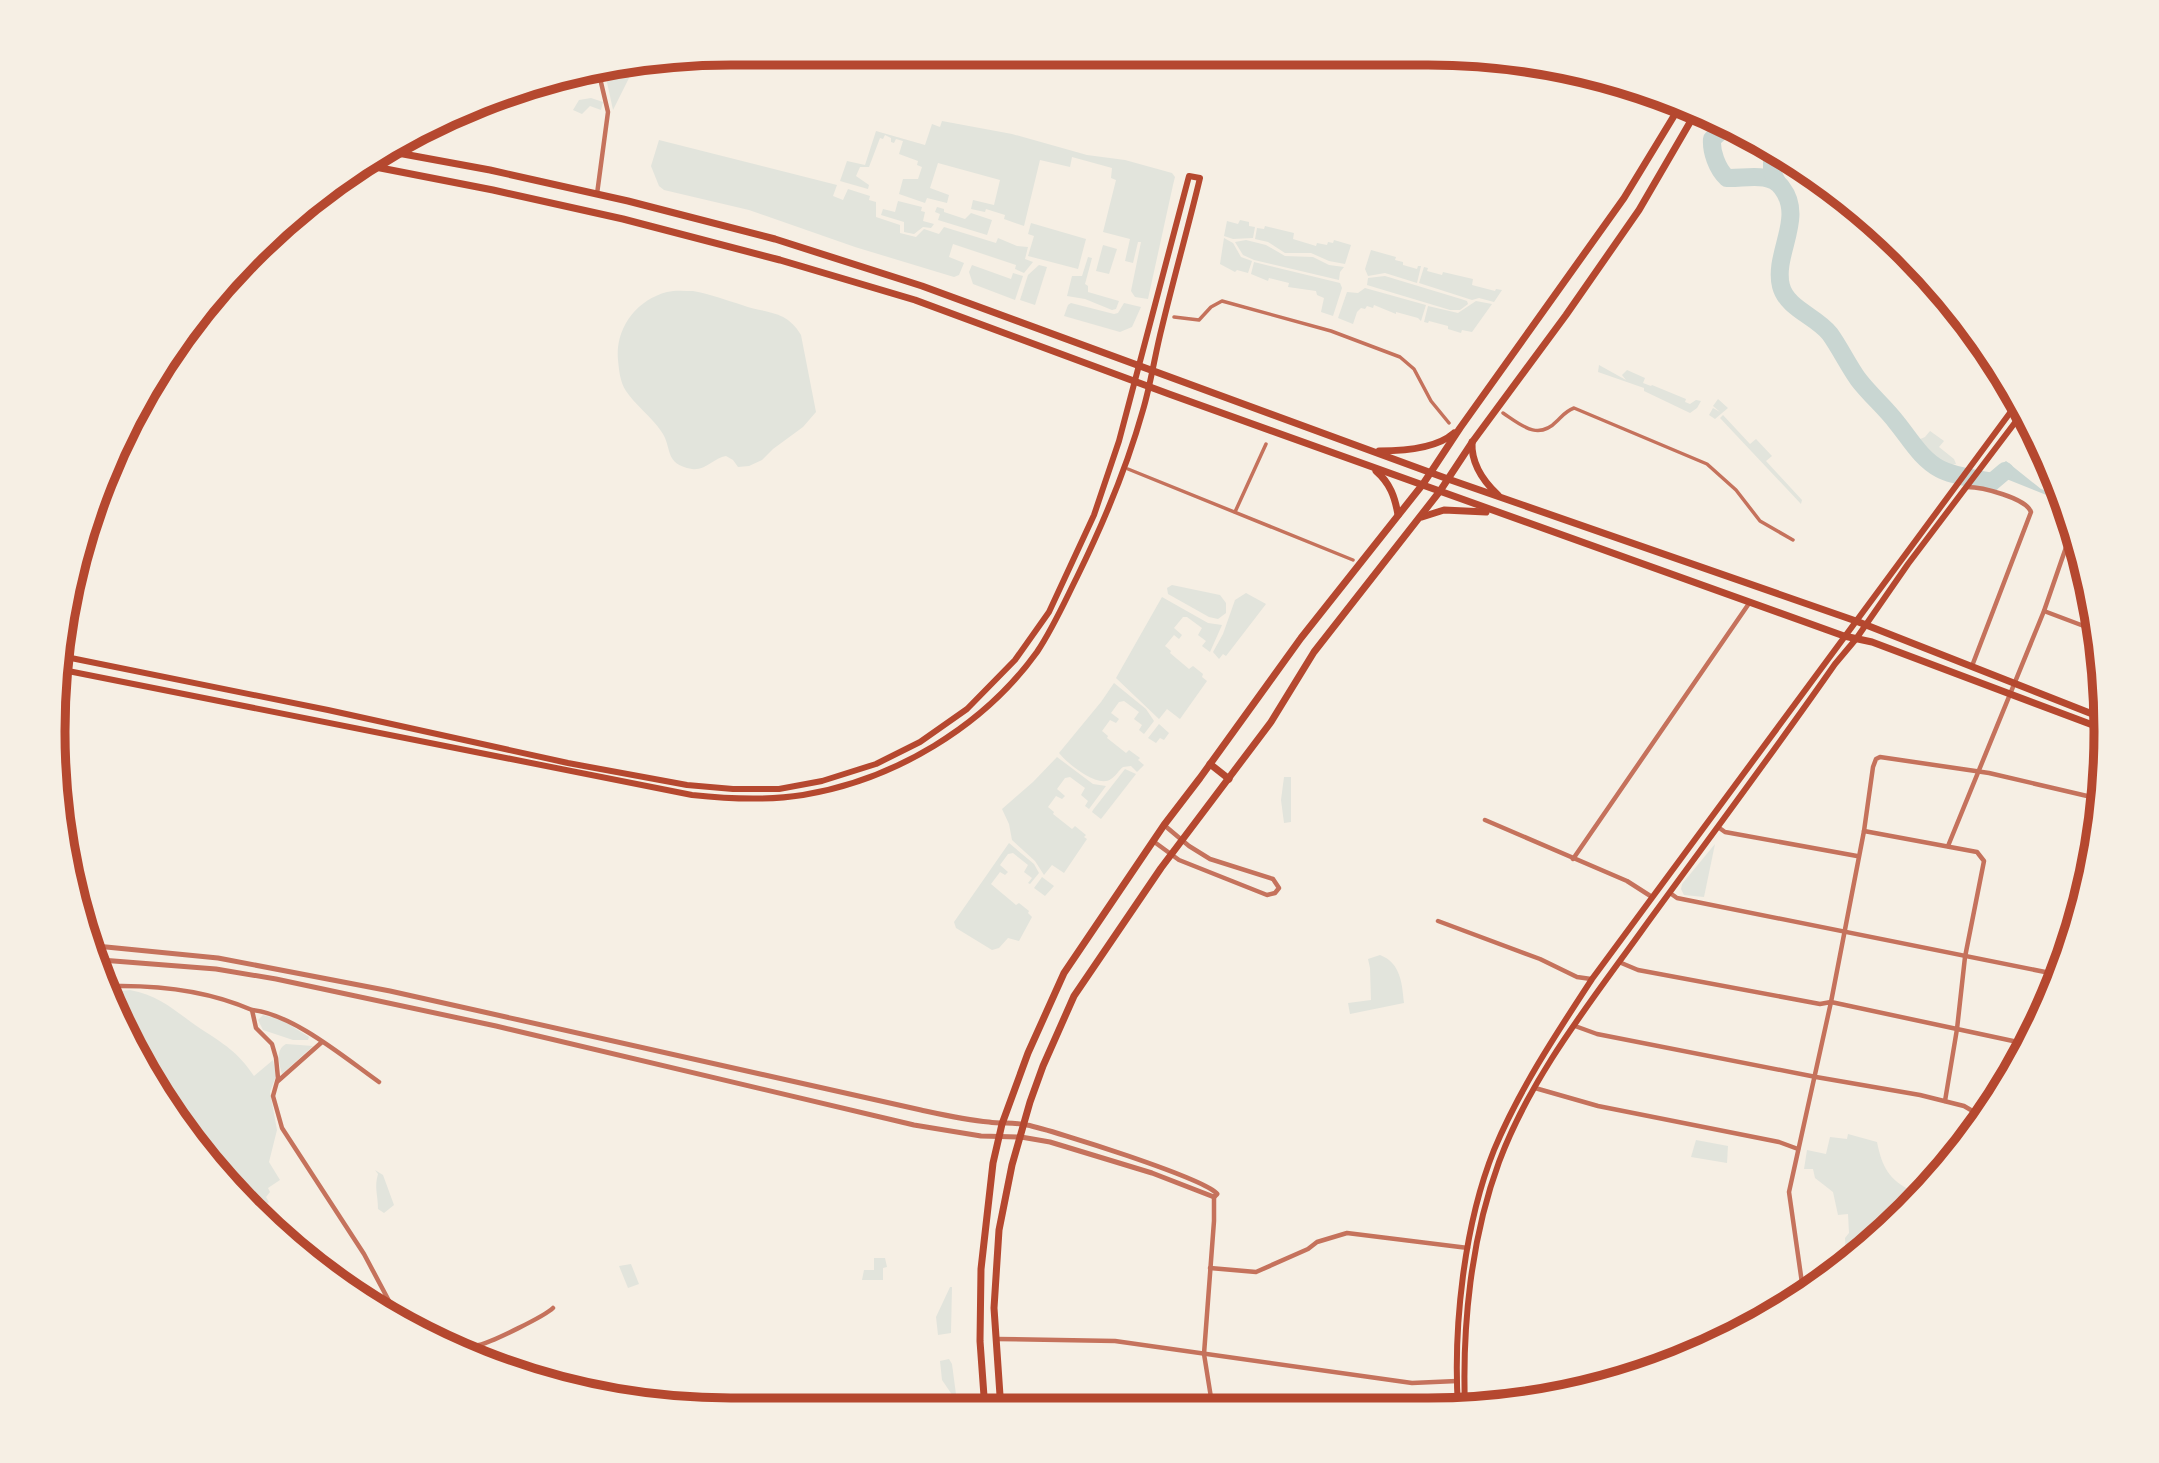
<svg xmlns="http://www.w3.org/2000/svg" width="2159" height="1463" font-family="'Titillium Web',sans-serif">
<style>
.green{fill:#e2e4dc}
.water{fill:#c9d6d2}
.lines{fill:none;stroke-linecap:round;stroke-linejoin:round}
.river{stroke:#c9d6d2;stroke-width:18}
.pedestrian{stroke:#c5725c;stroke-width:3.5}
.minor{stroke:#c5725c;stroke-width:4.5}
.tertiary{stroke:#c5725c;stroke-width:5}
.secondary{stroke:#b5482f;stroke-width:6}
.primary{stroke:#b5482f;stroke-width:7}
.rim{fill:none;stroke:#b5482f;stroke-width:9}
</style>
<rect width="100%" height="100%" fill="#f6efe4"/>
<!-- green -->
<g class="green">
<path d="M633,70L613,110L605,73Z"/>
<path d="M591,98L603,102L601,110L590,106L582,114L573,110L579,100Z"/>
<path d="M942,121L1012,134L1087,155L1125,160L1172,173L1175,177L1173,185L1148,299L1135,297L1131,291L1141,242H1138L1133,263L1125,261L1130,239L1103,232L1116,180L1111,178L1112,168L1072,157L1070,167L1040,160L1024,226L1004,219L1005,215L986,209L985,212L971,209L973,200L994,205L1000,180L938,163L930,188L949,195L947,203L927,198L925,203L899,194L903,179H918L922,167L917,165L918,161L899,154L903,141L896,139L894,143L891,142V138L885,135L883,139L880,138L869,167H860L856,176L869,185L868,189L840,181L847,161L865,165L876,131L925,145L932,124L940,127Z"/>
<path d="M659,140L837,185L833,196L843,200L848,189L870,196L869,200L876,202V217L900,225V233L916,237L924,229L939,234L944,227L996,243L998,238L1017,246L1028,247L1025,259L1033,262L1024,273L1015,269L1016,265L953,244L949,257L964,263L959,275L954,277L855,247L749,210L664,190L659,186L651,166Z"/>
<path d="M898,201L922,207L921,211L925,212L923,221L934,224L931,228L923,227L914,234L904,232V222L881,215L883,209L895,212Z"/>
<path d="M937,207L944,209V212L965,219L971,213L992,220L987,235L938,220L940,214L935,212Z"/>
<path d="M1240,220L1249,222V226L1255,227L1253,238L1233,239L1224,236L1227,221L1238,224Z"/>
<path d="M1031,223L1086,239L1078,269L1028,256L1034,236L1028,234Z"/>
<path d="M1265,226L1294,233L1293,239L1316,246L1317,243L1327,245L1328,242L1333,243L1334,240L1351,245L1345,264L1329,261L1311,253H1285L1268,242L1255,239L1257,228L1264,229Z"/>
<path d="M1224,238L1233,243L1241,257L1252,261L1248,273L1237,270L1235,272L1220,264Z"/>
<path d="M1246,240L1266,245L1285,256L1313,257L1329,265L1344,267L1340,272L1339,280L1254,260L1243,255L1235,242Z"/>
<path d="M1103,245L1117,249L1109,274L1096,271Z"/>
<path d="M1371,250L1396,257L1395,260L1403,262V265L1417,269L1418,266H1421L1417,283L1385,273L1368,276L1365,269Z"/>
<path d="M1088,257L1092,258L1085,284L1088,286V292L1119,301L1116,309L1112,310L1085,299L1067,296L1072,276H1082Z"/>
<path d="M1254,262L1340,283L1342,288L1333,316L1321,312L1324,298L1317,295L1316,291L1288,287L1289,283L1269,278L1268,281L1251,274Z"/>
<path d="M972,265L1011,279L1013,273L1023,276L1015,300L973,284L969,272Z"/>
<path d="M1039,265L1047,267L1035,305L1020,300L1028,275Z"/>
<path d="M1424,267L1428,268L1427,271L1442,275L1443,272L1473,279L1472,285L1495,291L1496,289L1502,290L1494,302L1479,298L1472,300L1419,283Z"/>
<path d="M1385,276L1461,299L1467,301L1468,304L1460,310H1450L1367,285L1368,278Z"/>
<path d="M1365,288L1426,305L1421,321L1418,318L1396,312V314L1374,305L1373,308L1367,306L1365,309L1361,308L1357,312L1353,324L1338,318L1347,292L1358,293Z"/>
<path d="M693,291C710,294 726,300 742,305C766,314 786,309 801,335L816,412L803,427L773,449L762,460L749,466L738,467L733,460L726,456C714,458 705,471 692,469C663,464 673,447 661,431C651,416 635,405 626,391C620,382 619,370 618,360C615,329 636,300 667,292C675,290 685,291 693,291Z"/>
<path d="M1476,301L1492,304L1472,332L1462,330L1461,333L1448,329V326L1429,321L1428,323L1424,322L1428,306L1458,313Z"/>
<path d="M1071,303L1114,314L1118,313L1124,303L1141,307L1132,327L1120,332L1064,316L1068,305Z"/>
<path d="M1599,365L1626,380L1622,375L1627,370L1645,378L1643,383L1651,386L1652,385L1686,399L1685,402L1690,404L1696,400L1701,401L1697,408L1690,413L1644,391V388L1598,372Z"/>
<path d="M1718,399L1728,408L1715,419L1709,415L1713,408L1720,412L1713,406Z"/>
<path d="M1723,415L1750,444L1756,439L1772,456L1766,461L1802,500L1801,504L1720,418Z"/>
<path d="M1930,431L1944,441L1939,447L1954,459L1956,464L1945,465L1923,447L1918,440L1925,437Z"/>
<path d="M1172,585L1220,595L1226,603V613L1218,619L1209,617L1168,594L1167,588Z"/>
<path d="M1246,593L1266,604L1226,656L1223,654L1219,659L1213,652L1223,634L1235,600Z"/>
<path d="M1162,597L1208,623L1222,625L1210,652L1202,646L1206,641L1198,635L1202,628L1187,617H1183L1174,628L1182,635L1179,639L1174,635L1165,646L1171,651L1170,653L1189,669L1193,666L1203,674L1202,677L1207,681L1180,719L1167,709L1159,719L1116,678Z"/>
<path d="M1114,683L1146,709L1154,721L1144,734L1139,730L1142,725L1134,719L1139,712L1124,701L1119,702L1111,713L1119,719L1116,723L1110,720L1102,731L1108,736L1107,738L1126,753L1129,750L1140,758L1138,760L1144,765L1137,772L1131,766L1123,767C1119,770 1116,776 1111,779C1098,789 1067,763 1059,753L1101,702Z"/>
<path d="M1159,724L1169,733L1164,740L1160,738L1156,743L1148,738Z"/>
<path d="M1057,757L1093,784L1106,786L1089,809L1085,806L1088,801L1081,795L1085,788L1070,777L1065,778L1057,789L1065,796L1062,799L1056,796L1048,807L1054,812L1053,814L1072,829L1075,826L1086,835L1084,837L1087,839L1064,873L1052,865L1044,875L1035,861L1012,840L1009,824L1002,809L1033,782Z"/>
<path d="M1125,769L1136,774L1101,819L1092,812L1093,810Z"/>
<path d="M1284,777H1291V822L1284,823L1281,800Z"/>
<path d="M1009,843L1034,864L1039,873L1030,884L1028,883L1032,878L1024,872L1028,865L1013,853L1008,854L1000,865L1008,872L1005,875L1000,872L991,884L1016,905L1019,903L1029,911L1028,913L1032,917L1019,941L1008,938L999,948L992,950L956,928L954,922Z"/>
<path d="M1715,844L1704,897L1684,895L1681,889L1682,884Z"/>
<path d="M1042,877L1054,886L1045,896L1034,888Z"/>
<path d="M1380,955C1401,963 1402,984 1404,1003L1350,1014L1348,1003L1371,1000L1370,968L1368,959Z"/>
<path d="M130,990C161,996 176,1012 201,1029C224,1044 238,1052 254,1076L273,1060L276,1076L270,1092L277,1130L269,1162L280,1180L268,1188L270,1192L266,1197L269,1202L264,1206L267,1216L266,1222L252,1212L143,1071L113,992Z"/>
<path d="M263,1015L282,1020L309,1037L308,1040H293L263,1030L258,1020Z"/>
<path d="M286,1044L313,1046L282,1074C279,1063 275,1050 286,1044Z"/>
<path d="M1848,1134L1877,1142C1882,1167 1889,1180 1912,1191L1914,1200L1917,1201L1908,1211L1833,1273L1830,1262L1846,1258L1845,1238L1849,1233L1848,1214L1838,1215L1833,1192L1815,1178L1813,1169H1804L1807,1150L1826,1154L1830,1137L1847,1139Z"/>
<path d="M1696,1140L1728,1146L1727,1163L1691,1157Z"/>
<path d="M375,1170L383,1175L394,1205L384,1213L378,1209C378,1195 374,1187 378,1174Z"/>
<path d="M874,1258H885L887,1267L883,1268V1280H862L864,1270H874Z"/>
<path d="M631,1264L639,1284L628,1288L619,1266Z"/>
<path d="M950,1287H952L951,1333L938,1335L936,1317Z"/>
<path d="M949,1359L952,1364L957,1402L942,1380L940,1361Z"/>
</g>
<!-- water -->
<path class="water" d="M2006,461L2041,489L2062,496L2064,502L2004,478L2001,480L1997,490L1982,485L1995,469Z"/>
<g class="lines">
<!-- river -->
<g class="river">
<path d="M1729,124L1712,139C1711,151 1717,169 1727,178C1744,179 1770,171 1782,188C1805,218 1773,254 1781,286C1787,309 1816,316 1830,334C1840,348 1848,365 1858,379C1870,395 1885,407 1897,423C1910,439 1921,459 1940,469C1955,477 1975,478 1992,482L2005,471"/>
<path d="M1772,154V172L1777,182"/>
</g>
<!-- pedestrian -->
<g class="pedestrian">
<path d="M1174,317L1199,320L1211,307L1222,301L1331,331L1400,357L1414,369L1431,401L1449,423"/>
<path d="M1503,413C1521,425 1538,441 1557,421C1563,415 1566,411 1574,408L1707,464L1736,490L1760,521L1793,540"/>
<path d="M1128,469L1353,560"/>
<path d="M1235,512L1266,444"/>
</g>
<!-- minor -->
<g class="minor">
<path d="M597,194L608,112L599,74"/>
<path d="M1967,487C1982,487 2026,498 2031,512L1972,666"/>
<path d="M2067,545L2078,549"/>
<path d="M2044,611L2097,631"/>
<path d="M1485,820L1627,881L1652,897"/>
<path d="M1718,827L1725,832L1857,856"/>
<path d="M1864,831L1977,852L1984,861L1965,957L1957,1029L1831,1002Z"/>
<path d="M1864,831L1873,767L1876,759L1880,757L1989,773L2100,799"/>
<path d="M1153,841L1179,860L1267,895L1275,893L1279,888L1273,879L1210,859L1189,846L1164,825"/>
<path d="M1948,846L2044,611L2072,530"/>
<path d="M1573,859L1750,602"/>
<path d="M1670,893L1677,898L2060,975"/>
<path d="M1438,921L1540,959L1577,977L1591,979"/>
<path d="M1619,962L1638,970L1820,1004L1831,1002L1789,1192L1804,1297"/>
<path d="M111,986C158,985 209,991 252,1010L256,1028L272,1044L276,1058L278,1078L273,1096L282,1128L364,1254L397,1316"/>
<path d="M252,1010C293,1014 345,1058 379,1082"/>
<path d="M1575,1026L1597,1034L1816,1077L1920,1095L1964,1106L1976,1113L1983,1120"/>
<path d="M278,1081L322,1042"/>
<path d="M1535,1088L1598,1106L1779,1142L1798,1149"/>
<path d="M1945,1101L1957,1029L2027,1044"/>
<path d="M1210,1268L1256,1272L1308,1249L1317,1242L1347,1233L1468,1248"/>
<path d="M426,1337L429,1339"/>
<path d="M996,1339L1115,1341L1412,1383L1457,1381"/>
<path d="M447,1346C462,1341 469,1348 479,1345C492,1342 545,1316 553,1308"/>
<path d="M1213,1410L1204,1354L1214,1221V1197"/>
</g>
<!-- tertiary -->
<path class="tertiary" d="M96,946L218,958L390,991L921,1110C944,1115 966,1120 989,1122C1001,1124 1015,1122 1027,1125C1052,1130 1207,1179 1217,1194L1214,1197L1152,1173L1050,1142L1021,1137L981,1136L914,1125L496,1026L276,979L216,969L101,960"/>
<!-- secondary -->
<g class="secondary">
<path d="M58,669L692,795C729,799 766,801 803,795C894,780 983,727 1037,652C1053,628 1064,603 1077,577C1103,524 1127,467 1143,410C1151,383 1155,354 1162,327C1174,277 1188,228 1200,178L1189,176L1119,441L1094,515L1049,612L1015,660L967,709L920,742L876,764L822,781L779,789H733L687,785L568,763L328,710L61,656"/>
<path d="M1458,1407C1453,1327 1464,1225 1494,1150C1519,1090 1556,1034 1592,979L2018,402"/>
<path d="M1465,1407C1462,1326 1471,1238 1499,1162C1531,1076 1590,1003 1643,929C1707,841 1773,753 1835,664L1856,639L1908,564L2023,412"/>
</g>
<!-- primary -->
<g class="primary">
<path d="M387,151L490,170L628,201L775,239L922,286L1448,479L1856,621L2105,719"/>
<path d="M360,164L493,190L623,219L780,260L915,300L1169,394L1844,636L1872,642L2106,730"/>
<path d="M1472,442C1471,464 1483,481 1498,495"/>
<path d="M1379,451C1403,451 1436,449 1454,433"/>
<path d="M1376,471C1390,483 1395,497 1398,515"/>
<path d="M1422,517L1444,510L1486,512"/>
<path d="M1210,764L1229,779"/>
<path d="M985,1410L980,1341L981,1269L993,1163L1002,1124L1028,1053L1064,973L1164,825L1200,778L1301,638L1423,484L1460,428L1624,198L1680,106"/>
<path d="M1001,1410L994,1308L999,1230L1012,1165L1030,1102L1043,1066L1074,996L1161,868L1271,722L1314,652L1440,491L1473,441L1566,315L1639,210L1696,112"/>
</g>
</g>
<!-- crop -->
<path d="M0 0H2159V1463H0ZM731 65H1428A666 666 0 0 1 2094 731V732A666 666 0 0 1 1428 1398H731A666 666 0 0 1 65 732V731A666 666 0 0 1 731 65Z" fill="#f6efe4" fill-rule="evenodd"/>
<path class="rim" d="M731 65H1428A666 666 0 0 1 2094 731V732A666 666 0 0 1 1428 1398H731A666 666 0 0 1 65 732V731A666 666 0 0 1 731 65Z"/>
</svg>
